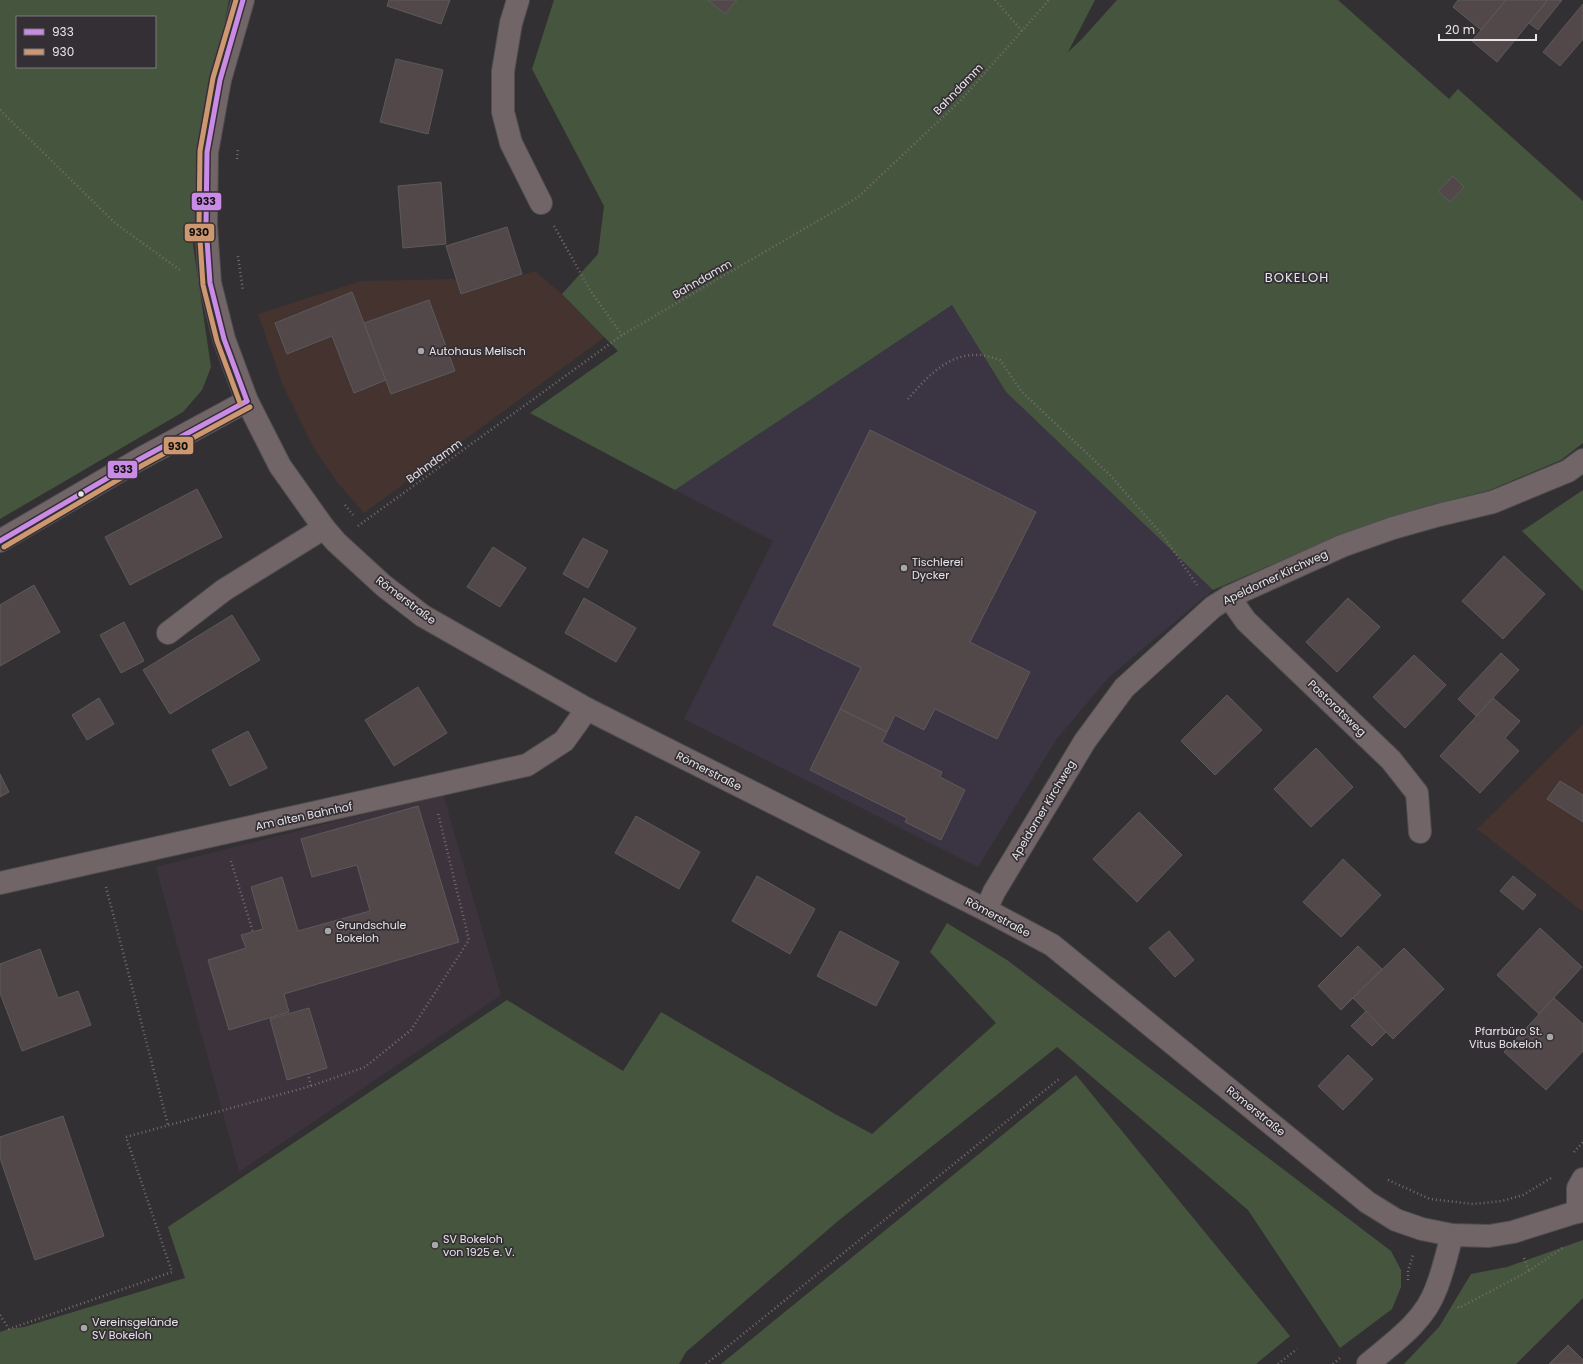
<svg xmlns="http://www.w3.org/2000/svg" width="1583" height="1364" font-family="Poppins,sans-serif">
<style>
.commercial{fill:#44332f}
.industrial{fill:#3b3443}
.built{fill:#3d333c}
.green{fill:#46563e;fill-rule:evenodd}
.building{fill:#524849;stroke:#5d5a5c}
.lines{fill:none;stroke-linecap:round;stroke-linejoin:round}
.minor-casing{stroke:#4f4e4f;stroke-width:24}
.path{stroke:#756c6e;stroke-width:2.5;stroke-dasharray:1 3;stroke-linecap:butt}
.minor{stroke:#726567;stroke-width:22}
.bus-1-casing{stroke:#342f34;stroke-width:8}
.bus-2-casing{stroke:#342f34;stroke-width:8}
.bus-1{stroke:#ca8be6;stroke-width:5}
.bus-2{stroke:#cd976f;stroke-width:5}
.poi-dot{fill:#a9a6a9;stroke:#342f34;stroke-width:1.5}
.bus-dot{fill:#e8e5e8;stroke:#342f34;stroke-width:1.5}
.labels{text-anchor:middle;stroke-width:3.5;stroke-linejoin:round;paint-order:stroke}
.street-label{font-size:11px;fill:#e8e5e8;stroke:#342f34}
.poi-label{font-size:11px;fill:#e8e5e8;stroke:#342f34;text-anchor:start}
.quarter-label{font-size:13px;letter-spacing:1px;fill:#e8e5e8;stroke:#342f34}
.line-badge{stroke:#342f34;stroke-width:1.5}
.pale-badge-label{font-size:11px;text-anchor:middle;font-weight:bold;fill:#111}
</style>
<rect width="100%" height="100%" fill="#333033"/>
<!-- commercial -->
<g class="commercial">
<path d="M535,271L562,294L605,337L364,513L338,483L313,447L282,383L258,314L361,281L457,279L461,294Z"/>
<path d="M1583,724V912L1477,829Z"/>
</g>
<!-- industrial -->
<path class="industrial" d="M952,305L1006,392L1213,590L1108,678L1056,740L978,867L684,719L773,541L675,490Z"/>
<!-- built -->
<path class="built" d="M443,794L501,995L239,1172L156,867Z"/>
<!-- green -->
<g class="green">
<path d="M0,0H229L196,161L193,245L211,367L202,390L183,412L0,519ZM17,17H155V67H17Z"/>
<path d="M554,0H1095L1068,52L1081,40L1117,0H1338L1449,99L1458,89L1583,201V443L1561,460L1490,490L1435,504L1336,537L1213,590L1006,392L952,305L675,490L530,413L618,351L562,294L598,254L604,206L532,69Z"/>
<path d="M1583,490V591L1522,531Z"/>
<path d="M947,923L1007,960L1391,1251L1401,1270V1287L1392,1309L1340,1348L1248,1210L1057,1047L838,1221L686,1352L679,1364H0V1332L9,1329L24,1327L185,1278L168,1227L507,1000L623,1071L661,1012L835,1114L872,1134L996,1023L930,952Z"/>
<path d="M1076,1075L1290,1336L1256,1364H721Z"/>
<path d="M1583,1240V1298L1516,1364H1404L1439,1327L1471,1274L1507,1267Z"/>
</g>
<!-- building -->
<g class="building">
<path d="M389,0H450L441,24L387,6Z"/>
<path d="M708,0H737L725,14Z"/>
<path d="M1458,0H1506L1481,30L1453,7Z"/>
<path d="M1506,0H1545L1547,1L1497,62L1472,41Z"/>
<path d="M1545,0H1562L1538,30L1529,23L1547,1Z"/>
<path d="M1583,4V39L1560,66L1543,52Z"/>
<path d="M396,59L443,70L428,134L380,122Z"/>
<path d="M1453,176L1464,187L1450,202L1438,191Z"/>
<path d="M441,182L446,244L403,248L398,186Z"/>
<path d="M507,227L522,274L461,294L446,246Z"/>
<path d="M352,292L386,380L354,393L332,336L287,354L275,323Z"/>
<path d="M429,300L455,371L391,394L364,323Z"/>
<path d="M870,430L1036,512L970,642L1030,672L997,739L935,709L924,730L895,715L887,732L840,709L861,668L773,625Z"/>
<path d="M197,489L222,537L130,585L105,537Z"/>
<path d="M583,538L608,551L588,588L563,574Z"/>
<path d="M493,547L526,568L500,607L467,587Z"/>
<path d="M1504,556L1545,594L1503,639L1462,601Z"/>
<path d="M34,585L60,632L0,666V605Z"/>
<path d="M584,598L636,628L616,662L565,633Z"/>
<path d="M1348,598L1380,627L1337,672L1306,642Z"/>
<path d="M232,615L260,660L170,714L143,670Z"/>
<path d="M124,622L144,661L121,673L100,635Z"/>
<path d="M1501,653L1519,670L1476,716L1458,699Z"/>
<path d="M1414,655L1446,685L1405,728L1373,697Z"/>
<path d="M418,687L447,733L394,766L365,720Z"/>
<path d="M1227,695L1262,730L1215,775L1181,741Z"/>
<path d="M99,698L114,724L87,740L72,715Z"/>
<path d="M1493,698L1520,721L1505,738L1519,751L1480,793L1440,756Z"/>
<path d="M840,709L887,732L882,742L942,772L940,777L965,790L941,840L905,822L907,818L810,770Z"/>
<path d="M248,731L267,768L230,786L212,750Z"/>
<path d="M1316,748L1353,787L1311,827L1274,789Z"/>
<path d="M0,774L9,792L0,797Z"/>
<path d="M1560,781L1583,795V822L1547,799Z"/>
<path d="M418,806L459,942L284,994L289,1012L229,1030L208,960L246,948L241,935L263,929L251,887L282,877L298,931L370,911L357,865L312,877L301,839Z"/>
<path d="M1139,812L1182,855L1137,902L1093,859Z"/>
<path d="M636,816L700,852L679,889L615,853Z"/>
<path d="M1343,859L1381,895L1341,937L1303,902Z"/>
<path d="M757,876L815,909L790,954L732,921Z"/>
<path d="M1513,876L1536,895L1523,910L1500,891Z"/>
<path d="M1540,928L1582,967L1539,1014L1497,975Z"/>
<path d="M840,931L899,962L876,1006L817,976Z"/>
<path d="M1169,931L1194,960L1175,977L1149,948Z"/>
<path d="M1358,946L1382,969L1341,1010L1318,986Z"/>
<path d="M1404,948L1444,989L1393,1039L1353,998Z"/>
<path d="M40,949L58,998L78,991L91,1025L22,1051L0,993V964Z"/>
<path d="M1554,998L1583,1024V1051L1546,1090L1504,1052Z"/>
<path d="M309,1008L327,1068L287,1080L270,1019Z"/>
<path d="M1366,1011L1386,1032L1372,1046L1351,1026Z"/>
<path d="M1348,1055L1373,1079L1343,1110L1318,1086Z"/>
<path d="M63,1116L104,1236L35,1260L0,1158V1137Z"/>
<path d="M1568,1345L1583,1360V1364H1549Z"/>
</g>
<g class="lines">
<!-- minor casing -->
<g class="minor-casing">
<g id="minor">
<path d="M243,0L220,80L207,152L206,225L210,283L224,339L247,401L280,466L324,528L336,542L384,586L423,616L587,709L986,910L1052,945L1367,1202L1396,1220L1422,1229L1452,1235L1489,1236L1513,1232L1583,1210"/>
<path d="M518,0L511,23L503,71V112L511,143L541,203"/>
<path d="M0,541L140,459L247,401"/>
<path d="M1229,597L1246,621L1391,760L1417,793L1420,832"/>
<path d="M168,633L224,590L324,528"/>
<path d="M0,883L527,765L564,741L587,709"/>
<path d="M986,910L994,892L1085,741L1124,688L1213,607L1229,597L1342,546L1393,528L1439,515L1493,502L1568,471L1583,460"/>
<path d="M1578,1212V1188L1583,1179"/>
<path d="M1368,1364C1394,1342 1424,1322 1436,1289C1443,1272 1447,1253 1452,1235"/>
</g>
</g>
<!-- path -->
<g class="path">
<path d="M995,0L1022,31"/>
<path d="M0,110L115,223L180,270"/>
<path d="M237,159L238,148"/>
<path d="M554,226L590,290L622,335"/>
<path d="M238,256L243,291"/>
<path d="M908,399C926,378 948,353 979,355C986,355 993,358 1000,360L1022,392L1110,475L1164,537L1197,585"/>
<path d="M345,505L353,515"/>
<path d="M358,526L622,335L857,198L961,100L1049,0"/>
<path d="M231,861L253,932"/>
<path d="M106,887L168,1125"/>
<path d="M311,1086L365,1067L411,1030L469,940L438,813"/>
<path d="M1574,1152L1583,1142"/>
<path d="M1388,1180L1430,1199L1473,1204L1502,1201L1523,1195L1551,1178"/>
<path d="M1524,1258L1529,1271"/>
<path d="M1408,1280V1271L1413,1255"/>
<path d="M1458,1307L1459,1308L1529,1271L1564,1247"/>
<path d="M0,1315L9,1329L172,1272L126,1137L311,1086L308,1074"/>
<path d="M706,1364L1059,1079"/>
<path d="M1278,1364L1297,1349"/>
<path d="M1333,1364L1340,1358"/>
</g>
<!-- minor -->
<use href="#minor" class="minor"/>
<!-- bus-1 casing -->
<g class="bus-1-casing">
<g id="bus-1">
<path d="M243,0L220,80L207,152L206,225L210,283L224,339L247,401"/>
<path d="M0,541L140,459L247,401"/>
</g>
</g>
<!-- bus-2 casing -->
<g class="bus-2-casing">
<g id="bus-2">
<path d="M236,0L213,78L200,151L199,225L203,285L217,341L240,403"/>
<path d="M4,547L143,465L250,407"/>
</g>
</g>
<!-- bus-1 -->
<use href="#bus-1" class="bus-1"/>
<!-- bus-2 -->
<use href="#bus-2" class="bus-2"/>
</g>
<!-- markers -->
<g class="poi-dot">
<circle cx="421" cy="351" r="4"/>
<circle cx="904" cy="568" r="4"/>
<circle cx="328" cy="931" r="4"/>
<circle cx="1550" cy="1037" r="4"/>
<circle cx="435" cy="1245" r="4"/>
<circle cx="84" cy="1328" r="4"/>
</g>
<circle class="bus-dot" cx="81" cy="494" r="3.5"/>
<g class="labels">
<!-- street labels -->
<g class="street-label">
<text transform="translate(958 89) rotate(-46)" y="4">Bahndamm</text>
<text transform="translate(702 279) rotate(-30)" y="4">Bahndamm</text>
<text transform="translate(434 461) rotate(-36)" y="4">Bahndamm</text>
<text transform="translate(1275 577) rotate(-25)" y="4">Apeldorner Kirchweg</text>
<text transform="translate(406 600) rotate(37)" y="4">Römerstraße</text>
<text transform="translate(1337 708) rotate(44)" y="4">Pastoratsweg</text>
<text transform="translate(709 771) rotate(27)" y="4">Römerstraße</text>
<text transform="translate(1043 810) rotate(-59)" y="4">Apeldorner Kirchweg</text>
<text transform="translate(304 816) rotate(-12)" y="4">Am alten Bahnhof</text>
<text transform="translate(998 917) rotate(28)" y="4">Römerstraße</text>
<text transform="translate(1256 1111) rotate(39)" y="4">Römerstraße</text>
</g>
<!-- poi labels -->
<g class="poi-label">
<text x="429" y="355">Autohaus Melisch</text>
<text x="912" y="566">Tischlerei<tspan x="912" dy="13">Dycker</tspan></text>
<text x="336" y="929">Grundschule<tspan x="336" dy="13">Bokeloh</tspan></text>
<text x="1542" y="1035" text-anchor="end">Pfarrbüro St.<tspan x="1542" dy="13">Vitus Bokeloh</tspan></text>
<text x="443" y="1243">SV Bokeloh<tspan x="443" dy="13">von 1925 e. V.</tspan></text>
<text x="92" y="1326">Vereinsgelände<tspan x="92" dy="13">SV Bokeloh</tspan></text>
</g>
<!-- quarter labels -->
<g class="quarter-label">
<text x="1297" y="282">BOKELOH</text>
</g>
</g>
<g class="line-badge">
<rect x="191" y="192" width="31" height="19" rx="4" fill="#ca8be6"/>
<rect x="184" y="223" width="31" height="19" rx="4" fill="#cd976f"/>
<rect x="163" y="436" width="31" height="19" rx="4" fill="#cd976f"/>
<rect x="107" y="460" width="31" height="19" rx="4" fill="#ca8be6"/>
</g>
<g class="pale-badge-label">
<text x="206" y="205">933</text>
<text x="199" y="236">930</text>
<text x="178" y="450">930</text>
<text x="123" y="473">933</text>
</g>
<!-- legend -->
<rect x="16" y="16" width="140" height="52" fill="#342f34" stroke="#7c787c"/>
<rect x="24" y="29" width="20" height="6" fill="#ca8be6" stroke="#7c787c"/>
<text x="52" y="36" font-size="12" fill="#e8e5e8">933</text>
<rect x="24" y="49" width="20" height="6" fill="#cd976f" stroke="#7c787c"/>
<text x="52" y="56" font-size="12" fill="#e8e5e8">930</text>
<!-- scale -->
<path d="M1439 34v6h97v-6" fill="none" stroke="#e8e5e8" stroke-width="2"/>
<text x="1445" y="34" font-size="12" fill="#e8e5e8" stroke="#342f34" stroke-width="3" paint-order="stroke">20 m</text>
</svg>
